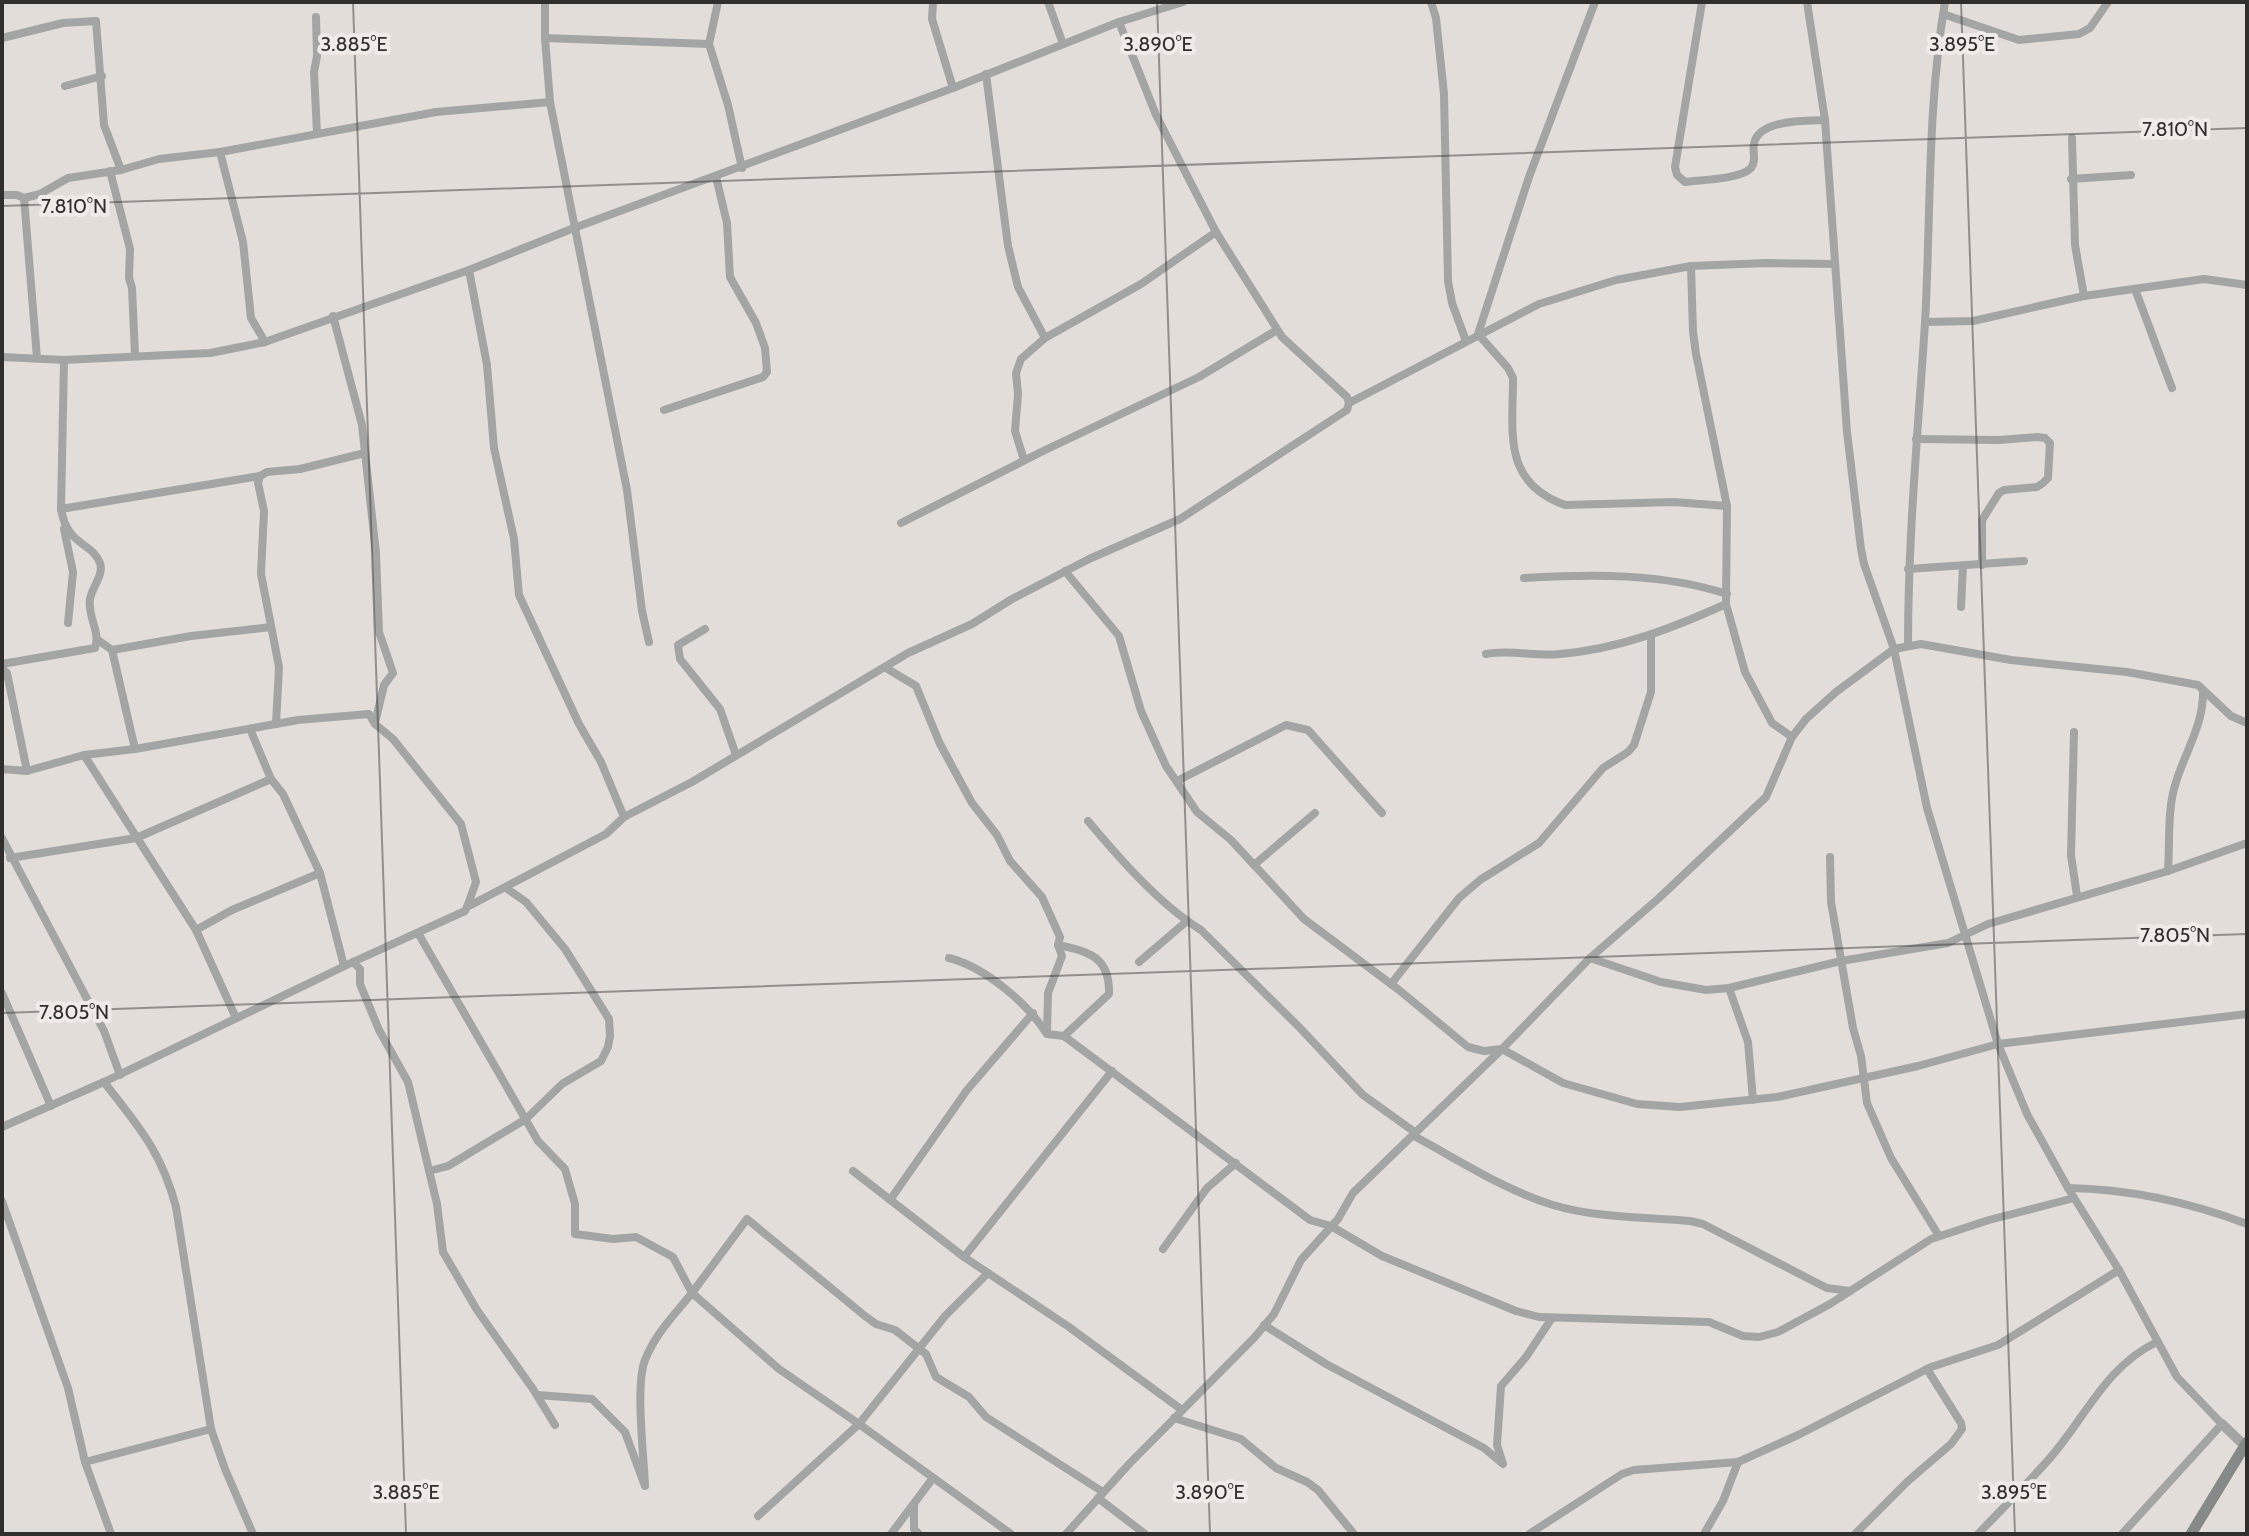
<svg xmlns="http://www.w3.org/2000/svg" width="2249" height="1536" font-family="Cabin,sans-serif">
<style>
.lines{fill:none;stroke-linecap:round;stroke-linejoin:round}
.minor{stroke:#a2a5a4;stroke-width:8}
.tertiary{stroke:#a2a5a4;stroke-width:10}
.secondary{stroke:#858988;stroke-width:11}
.ticks{fill:none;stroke:#312f2d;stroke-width:2;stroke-opacity:0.45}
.ticks-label{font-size:20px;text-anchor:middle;fill:#312f2d;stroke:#f0ebe7;stroke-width:8;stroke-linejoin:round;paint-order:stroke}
</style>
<rect width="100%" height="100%" fill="#e3ddd9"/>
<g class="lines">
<!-- minor -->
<g class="minor">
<path d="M545,2V38L550,102L627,490L642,611L649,642"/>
<path d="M718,2L709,44L728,105L742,168"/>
<path d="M933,2L932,19L953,88"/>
<path d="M1048,2L1063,44"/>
<path d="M1431,2L1436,18L1444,94L1448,281L1452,303L1466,341"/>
<path d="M1595,2L1529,177L1478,334L1508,368L1513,378C1513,433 1502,482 1565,505L1674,502L1727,506"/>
<path d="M1702,2L1675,167L1677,175L1685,182C1701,180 1741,179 1751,168C1757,160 1752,152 1754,144C1758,119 1807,121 1825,120"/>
<path d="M1807,2L1825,120L1847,432L1861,549L1864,564L1894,649L1927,808L1998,1044L2027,1114L2068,1188L2119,1270L2177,1377L2222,1424L2122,1534"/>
<path d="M1943,14L2019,40L2079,34L2090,28L2108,2"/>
<path d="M316,17L317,56L314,72L317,133"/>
<path d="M2,38L63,23L96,21L104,125L121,170"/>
<path d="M545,38L709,44"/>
<path d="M986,74L1008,246L1018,287L1045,338"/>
<path d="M65,86L102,76"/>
<path d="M2072,138L2075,245L2084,296"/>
<path d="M220,152L243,242L251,318L265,342"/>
<path d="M110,171L130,249L129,278L132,288L135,355"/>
<path d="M2071,179L2131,175"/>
<path d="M2,195H17L24,198L40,194L68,178L121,170L159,159L220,152L436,112L550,102"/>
<path d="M24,198L37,358"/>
<path d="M1691,266L1693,332L1696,354L1727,506L1726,604L1745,672L1772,723L1792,737"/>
<path d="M469,270L487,365L494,448L514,539L519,595L579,724L601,762L624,817"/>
<path d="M2135,289L2172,388"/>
<path d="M333,316L362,425L376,553L379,632L393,673L384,685L375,723"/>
<path d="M1925,322L1973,321L2084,296L2204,279L2247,285"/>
<path d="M2,357L64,360L210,353L265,342L469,270L574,228L953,88L1119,22L1183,2"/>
<path d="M1349,403L1539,304L1616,280L1691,266L1766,263L1835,264"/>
<path d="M664,410L763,377L767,372L765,348L756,323L730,277L727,223L716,177"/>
<path d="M1916,439L1999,440L2037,437L2045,438L2050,443L2048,478L2043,483L2037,487L2004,490L1999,493L1982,520V565"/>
<path d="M1024,460L1015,431L1018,394L1016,373L1021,359L1045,338L1141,284L1216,232"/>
<path d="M260,476L258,483L264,511L261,574L279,667L276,724"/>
<path d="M61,509L260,476L267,472L300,469L365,453"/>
<path d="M901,523L1041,452L1199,377L1277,330"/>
<path d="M64,529L73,572L68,623"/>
<path d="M1908,569L2024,561"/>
<path d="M1065,571L1119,636L1141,711L1166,766L1197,812L1231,840L1304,919L1399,990L1468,1047L1484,1051L1502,1049L1563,1083L1637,1104L1680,1107L1777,1097L1918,1066L1998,1044L2247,1014"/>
<path d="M1524,578C1592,574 1662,573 1727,594"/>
<path d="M1961,607L1963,566"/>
<path d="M705,629L678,645L680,659L720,709L736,755"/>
<path d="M98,640L112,650L135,749"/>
<path d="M1908,645C1908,537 1918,431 1925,323C1931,216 1927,108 1945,2"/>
<path d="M112,650L191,636L271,627"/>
<path d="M1486,654C1511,649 1535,657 1560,654C1619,649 1673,628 1726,604"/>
<path d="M2,664L95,648C101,632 87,616 90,599C92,587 104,575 100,563C92,542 67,546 61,509L64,360"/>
<path d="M2,668L7,673L27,771"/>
<path d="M886,668L916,686L940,744L972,803L997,835L1010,861L1042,897L1060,937L1058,945L1062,956L1048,993L1047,1033"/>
<path d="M250,729L271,779L283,794L320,873L344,966"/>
<path d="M2074,732L2071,855L2077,896"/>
<path d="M84,755L196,930L236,1018"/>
<path d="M2,769L27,771L84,755L135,749L298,720L369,714L375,724L393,739L461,824L476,882L467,907"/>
<path d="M1177,781L1286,725L1308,730L1382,813"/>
<path d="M1088,821C1120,859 1159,904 1201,930L1300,1028L1363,1095L1416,1133"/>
<path d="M2,838L104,1031L120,1075"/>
<path d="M1830,857L1831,902L1853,1028L1861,1056L1867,1103L1891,1158L1939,1236"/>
<path d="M10,858L136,838L271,779"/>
<path d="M1254,865L1315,813"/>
<path d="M2168,871C2170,842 2167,809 2176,782C2186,750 2204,724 2203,690"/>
<path d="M196,930L232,910L320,873"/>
<path d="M418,933L538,1141L565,1169L575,1204V1234L613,1239L636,1237L673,1257L692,1293C675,1314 655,1334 645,1360C635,1385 644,1457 645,1486L625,1432L592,1399L537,1395"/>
<path d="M1058,945C1090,951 1110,958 1109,994L1064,1036"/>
<path d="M949,958C985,967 1027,1003 1047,1034L1064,1036L1310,1220L1331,1226L1382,1256L1516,1311L1539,1317L1709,1322L1743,1336L1759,1337L1778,1332L1830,1304L1931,1239L1989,1220L2074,1198"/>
<path d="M1590,958L1661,982L1706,990L1729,988L1841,961L1948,943L1988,924L2168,871L2247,843"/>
<path d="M353,962L360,969V984L379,1030L408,1082L437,1204L443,1252L477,1310L533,1389L555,1425"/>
<path d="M1139,962L1187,921"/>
<path d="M1391,984L1459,898L1480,880L1539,843L1603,768L1628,752L1634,745L1651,692V637"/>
<path d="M1729,988L1748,1042L1753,1100"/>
<path d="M2,993L51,1106"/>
<path d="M104,1082C139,1127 161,1151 176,1207L211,1429L225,1469L253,1534"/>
<path d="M2,1127L104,1082L353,962L465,911L467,907L606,834L624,817L692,782L908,653L972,624L1012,599L1089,559L1180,519L1347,410L1349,403L1347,397L1282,337L1216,232L1156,115L1119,22"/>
<path d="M1414,1136C1459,1160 1504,1190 1553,1205C1596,1218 1645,1217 1690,1221L1703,1224L1815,1282L1827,1288L1850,1291"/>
<path d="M429,1171L448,1166L526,1119L562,1084L601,1061L608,1047L610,1036L609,1019L565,949L526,902L506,888"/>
<path d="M853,1171L964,1257L1069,1327L1182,1410"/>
<path d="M2068,1188C2130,1189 2189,1202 2247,1224"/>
<path d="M890,1200L967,1090L1033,1013"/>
<path d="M2,1201L68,1388L85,1462L111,1534"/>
<path d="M1163,1249L1207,1188L1236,1163"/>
<path d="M964,1257L1112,1071"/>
<path d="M988,1273L945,1316L859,1424L779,1369L692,1293L747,1219L865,1316L876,1324L895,1330L926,1354L936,1377L969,1397L986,1417L1103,1492"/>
<path d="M1264,1325L1326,1364L1484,1448L1503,1464L1497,1445L1501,1386L1526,1357L1552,1318"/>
<path d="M1174,1418L1241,1439L1276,1468L1307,1482L1318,1490L1354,1534"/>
<path d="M85,1462L211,1429"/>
<path d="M1098,1498L1145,1534"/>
<path d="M914,1505V1529L919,1534"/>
<path d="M758,1516L859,1424L1011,1534"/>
<path d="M891,1534L933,1478"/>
<path d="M1066,1534L1130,1463L1254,1338L1274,1314L1301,1260L1338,1219L1353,1193L1502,1049L1590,958L1659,898L1766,797L1792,737L1806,719L1836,692L1894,649L1921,644L2011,660L2127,672L2198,685L2231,716L2247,723"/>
<path d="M1529,1534L1622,1474L1634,1470L1738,1462L1798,1435L1931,1367L1998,1345L2119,1270"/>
<path d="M1704,1534L1723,1501L1738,1462"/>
<path d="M1855,1534L1908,1481L1951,1444L1962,1429L1961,1423L1927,1369"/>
<path d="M1978,1534C2002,1509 2027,1484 2050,1458C2085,1418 2106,1366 2157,1342"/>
</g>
<!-- tertiary -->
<path class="tertiary" d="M2222,1424L2245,1446"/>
<!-- secondary -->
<path class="secondary" d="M2191,1534L2247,1442"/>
</g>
<!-- ticks -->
<path class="ticks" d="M353,2L406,1534M1157,2L1210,1534M1961,2L2015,1534M2,206L2247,128M2,1013L2247,934"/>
<g class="ticks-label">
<text x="354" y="51">3.885°E</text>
<text x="1158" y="51">3.890°E</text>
<text x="1962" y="51">3.895°E</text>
<text x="2175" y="136">7.810°N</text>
<text x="74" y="213">7.810°N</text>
<text x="2175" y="942">7.805°N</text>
<text x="74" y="1019">7.805°N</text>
<text x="406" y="1499">3.885°E</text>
<text x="1210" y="1499">3.890°E</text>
<text x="2014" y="1499">3.895°E</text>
</g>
<!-- border -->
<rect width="2249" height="1536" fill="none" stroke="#312f2d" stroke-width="8"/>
</svg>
